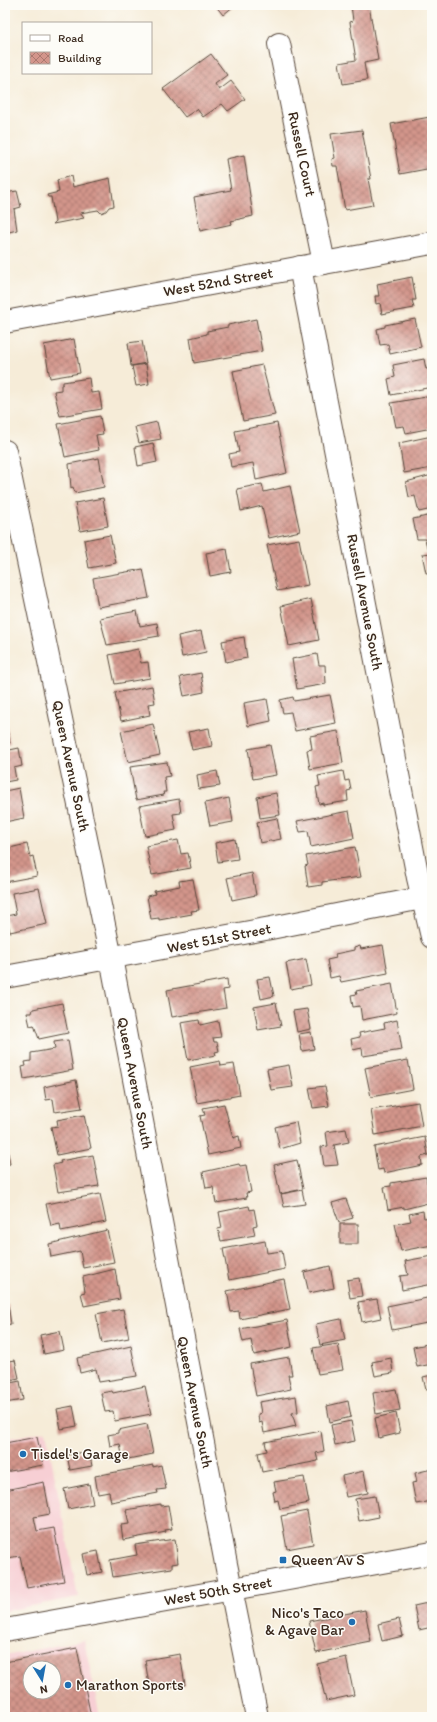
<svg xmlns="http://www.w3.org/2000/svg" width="437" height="1722" font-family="Itim,sans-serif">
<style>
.built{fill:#f7cfd4;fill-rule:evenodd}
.building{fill:url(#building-cross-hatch);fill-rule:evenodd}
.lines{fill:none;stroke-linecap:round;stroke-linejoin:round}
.minor-casing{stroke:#57473a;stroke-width:24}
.major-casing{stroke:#57473a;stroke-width:24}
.minor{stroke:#fff;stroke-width:22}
.major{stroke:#fff;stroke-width:22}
.poi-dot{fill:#1f6fb2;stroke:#fdfcf7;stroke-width:1.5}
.labels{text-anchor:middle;stroke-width:3;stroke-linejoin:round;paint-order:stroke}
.street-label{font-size:15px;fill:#3b2a1e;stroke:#fdfcf7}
.poi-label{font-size:15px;fill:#3b2a1e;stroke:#fdfcf7;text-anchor:start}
</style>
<defs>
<pattern id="building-cross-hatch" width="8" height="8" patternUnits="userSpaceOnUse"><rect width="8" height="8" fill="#d3958b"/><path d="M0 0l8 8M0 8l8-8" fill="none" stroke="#ac7a71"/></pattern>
</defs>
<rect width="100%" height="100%" fill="#fdfcf7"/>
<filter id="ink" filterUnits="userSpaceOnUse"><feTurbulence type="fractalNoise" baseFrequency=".025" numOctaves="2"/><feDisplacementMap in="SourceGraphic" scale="8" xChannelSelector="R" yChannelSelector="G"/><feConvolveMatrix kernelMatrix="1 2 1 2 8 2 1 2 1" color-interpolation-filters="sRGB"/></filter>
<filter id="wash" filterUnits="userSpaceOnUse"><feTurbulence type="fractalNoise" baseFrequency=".012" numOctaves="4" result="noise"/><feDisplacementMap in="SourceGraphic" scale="16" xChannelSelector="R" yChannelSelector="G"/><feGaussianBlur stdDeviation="0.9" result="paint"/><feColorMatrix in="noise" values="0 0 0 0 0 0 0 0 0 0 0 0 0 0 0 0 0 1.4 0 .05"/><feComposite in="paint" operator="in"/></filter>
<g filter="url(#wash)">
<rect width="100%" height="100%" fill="#f6ecd8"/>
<!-- built -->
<g class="built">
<path d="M46,1431L78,1597L5,1611V1439Z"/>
<path d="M84,1640L100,1717H5V1656ZM30,1668H54V1692H30Z"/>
</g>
<g id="blocks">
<!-- building -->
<g class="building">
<path d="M215,5H235L223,15Z"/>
<path d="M351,5H369L378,60L364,63L367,80L343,84L339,63L356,60L350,22L353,21Z"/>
<path d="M211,54L227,75L215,84L219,90L231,81L245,99L228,111L222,104L203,117L197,109L185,117L163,89Z"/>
<path d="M430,117L432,130V168L400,174L391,124Z"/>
<path d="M362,130L371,179H368L373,205L345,210L337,166H333L332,159L335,158L331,134Z"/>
<path d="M244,155L253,216L231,221L232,224L200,231L194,197L231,190L226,159Z"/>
<path d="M71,176L73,187L110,178L114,206L109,207L106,211L101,213L98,210L80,213L84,218L53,224L55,222L51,197H48L47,195L59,192L57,180Z"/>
<path d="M17,191L21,207L14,209L17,230L5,233V193Z"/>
<path d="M412,277L416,300H412L414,308L382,314L380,303L376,304L375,296H379L377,284Z"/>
<path d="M256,319L262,351L194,363L190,338L207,334V331L228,327V325Z"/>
<path d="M415,319L421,347L390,354L388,344L380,345L377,329L385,327V325Z"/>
<path d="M74,339L80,373L50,378L44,345Z"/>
<path d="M142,341L146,363L131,366L128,343Z"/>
<path d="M424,359L426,369L432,368V387L391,395L388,379L395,377L393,365Z"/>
<path d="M146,364L149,384L136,386L132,366Z"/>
<path d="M262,365L275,415L243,421L233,371Z"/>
<path d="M89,378L91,393L99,392L102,409L60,416L54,391L61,390V385L63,384V382Z"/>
<path d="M432,396V428L406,433L404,426L396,427L391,403Z"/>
<path d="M100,416L103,434L96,435L99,450L65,457L58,424Z"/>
<path d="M157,422L161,439L139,443L135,427Z"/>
<path d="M277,423L287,473L256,480L253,463L231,467L229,454L239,452L235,431Z"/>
<path d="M432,436V468L404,473L399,443Z"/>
<path d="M153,443L157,462L138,466L135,447Z"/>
<path d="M99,458L104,487L75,493L73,487L71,488L69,464Z"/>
<path d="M432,475V509L419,512L415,496L409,497L406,482Z"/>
<path d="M262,484L264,492L290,486L300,531L269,538L262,506L241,511L237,489Z"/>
<path d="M103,498L108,526L80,531L75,503Z"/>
<path d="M432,515V546L427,547L425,539H417L413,519Z"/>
<path d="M110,535L116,563L89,568L84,540Z"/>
<path d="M299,539L308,585L277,591L267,545Z"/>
<path d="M227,549L231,572L210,576L206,553Z"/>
<path d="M432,553V572L426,573L422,554Z"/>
<path d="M143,569L149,598L98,607L93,578Z"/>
<path d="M311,599L319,640L289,646L281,606Z"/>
<path d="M137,611L140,626L157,623L159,636L107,645L100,618Z"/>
<path d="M201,631L206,652L182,657L178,636Z"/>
<path d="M244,637L247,658L226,662L222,641Z"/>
<path d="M138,649L141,663L148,662L150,678L115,684L109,655Z"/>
<path d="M317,654L319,665H325L326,684L297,689L292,659Z"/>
<path d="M201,673L204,692L184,696L180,677Z"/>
<path d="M152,686L155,703L148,704L150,715L121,721L115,693Z"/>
<path d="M330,695L336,723L295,731L291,712L283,713L280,700L293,697L294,701Z"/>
<path d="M267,699L271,721L248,726L244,703Z"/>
<path d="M5,721L10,743L5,744Z"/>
<path d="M153,724L160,755L128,762L121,731Z"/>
<path d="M209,728L212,746L192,750L188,732Z"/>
<path d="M338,731L343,763L310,769L307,750L312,749L310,736Z"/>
<path d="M270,745L276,775L253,779L248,749Z"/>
<path d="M19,748L22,766L14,768L16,780L5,782V751Z"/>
<path d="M167,762L170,776L164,777L166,792H163L164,795L136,800L130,767Z"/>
<path d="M217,771L220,786L199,789L197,775Z"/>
<path d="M343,771L345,781L349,780L351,790L347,791L348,801L323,805V803L319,804L316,787L320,786L318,776Z"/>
<path d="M19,788L24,818L5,822V791Z"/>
<path d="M276,793L280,815L260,818L257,797Z"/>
<path d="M229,798L233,822L210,826L205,803Z"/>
<path d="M179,799L181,813L173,814L176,830L145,836L139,806Z"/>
<path d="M349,811L354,838L311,847L308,831L300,832L297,821Z"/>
<path d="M277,818L281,839L260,843L257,822Z"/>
<path d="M235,839L238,859L218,862L215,843Z"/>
<path d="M178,840L181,854L188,853L191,868L152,875L146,846Z"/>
<path d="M27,844L30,857L33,856L37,876L5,882V849Z"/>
<path d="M355,847L361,877L322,882V885L308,887L305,866L308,865L306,856Z"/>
<path d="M252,873L256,895L232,900L227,878Z"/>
<path d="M193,879L199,910L191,911L192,914L159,920V918L151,919L147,896L155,894L154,891L180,886L179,881Z"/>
<path d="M39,888L47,924L10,932L6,916L16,914L12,893Z"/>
<path d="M383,945L388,973L341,982L339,976L330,978L327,960L336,958L335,954L354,950V948L360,946L361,949Z"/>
<path d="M306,959L311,985L291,989L286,963Z"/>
<path d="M270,977L274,996L261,999L257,979Z"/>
<path d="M227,979L228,989L223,990L226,1008L172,1017L167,990Z"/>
<path d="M392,984L397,1013L362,1020L360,1006L353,1007L351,995L357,994L356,991Z"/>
<path d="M62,1003L68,1033L39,1039L34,1025L30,1026L27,1013H32L33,1009Z"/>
<path d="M276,1003L281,1026L258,1030L254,1007Z"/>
<path d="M307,1009L311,1029L297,1032L293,1011Z"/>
<path d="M199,1020L200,1025L218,1021L221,1037L213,1038L214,1042H217L219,1051L215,1052L216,1055L188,1060L181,1023Z"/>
<path d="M397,1020L402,1050L363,1056L362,1048L353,1050L351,1039L360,1037L359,1033L385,1028L384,1023Z"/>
<path d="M311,1032L314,1049L302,1051L299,1034Z"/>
<path d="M68,1040L73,1070L24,1079L22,1067L26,1066L25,1062L31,1061V1053L55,1049L54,1042Z"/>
<path d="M408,1060L413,1089L371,1097L365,1068Z"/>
<path d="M220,1061L221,1066L234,1064L240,1095L197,1103L190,1067Z"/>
<path d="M289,1065L293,1087L271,1090L267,1069Z"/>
<path d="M76,1080L82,1108L55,1112L53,1099L46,1100L44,1087Z"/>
<path d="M325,1086L329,1106L313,1108L309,1088Z"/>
<path d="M5,1095L8,1107H5Z"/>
<path d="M418,1102L422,1126L375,1135L371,1110Z"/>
<path d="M224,1104L233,1138L239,1136L241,1148L208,1155L200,1116L205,1115L203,1108Z"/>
<path d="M84,1115L91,1148L57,1155L51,1127L58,1126L57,1120Z"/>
<path d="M296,1122L300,1143L280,1149L275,1127Z"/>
<path d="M346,1129L349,1142L334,1145L338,1165L324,1166L321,1147L328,1146L326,1132Z"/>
<path d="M425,1137L428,1155L421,1157L422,1165L384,1173L383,1169L378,1170L374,1147Z"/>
<path d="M6,1142L10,1164L5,1165V1143Z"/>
<path d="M93,1155L99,1186L58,1192L53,1165L61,1163L60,1161Z"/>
<path d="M297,1160L303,1189L280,1194L274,1165Z"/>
<path d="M239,1164L240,1166L246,1165L251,1192L246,1193L247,1198L216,1203L213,1187L206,1188L203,1172Z"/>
<path d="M426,1177L427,1183H432V1202L404,1209V1207L388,1210L384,1187L391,1186V1183Z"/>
<path d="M302,1190L305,1204L284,1207L281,1194Z"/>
<path d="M100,1194L106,1222L61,1231L60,1224L51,1226L46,1204Z"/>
<path d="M346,1199L353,1218L339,1222L332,1203Z"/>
<path d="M249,1206L250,1210L254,1209L257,1225L253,1226L255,1235L221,1241L218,1229L222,1228L219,1212Z"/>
<path d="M423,1211L424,1218L432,1217V1245L401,1251L395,1224L411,1221L409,1214Z"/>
<rect x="340" y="1224" width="18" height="20"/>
<path d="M107,1230L114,1262L83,1268L80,1251L51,1257L49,1244Z"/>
<path d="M265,1241L267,1253L282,1251L285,1269L229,1280L223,1249Z"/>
<path d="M432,1256V1284L402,1290L400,1276L408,1275L405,1261Z"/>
<path d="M330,1266L334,1288L309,1293L304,1272Z"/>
<path d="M115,1269L120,1299L84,1306L81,1293L85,1292L83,1277Z"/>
<path d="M359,1278L362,1296L350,1298L347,1280Z"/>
<path d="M284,1279L290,1309L240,1319L239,1311L231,1312L227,1291Z"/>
<path d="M432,1297V1322L392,1330L387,1306Z"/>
<path d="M377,1299L381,1318L362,1322L358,1302Z"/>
<path d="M8,1304L11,1324L5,1325V1305Z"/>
<path d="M123,1309L129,1338L102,1343L96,1314Z"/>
<path d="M341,1319L345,1340L320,1345L316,1324Z"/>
<path d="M287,1320L292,1347L254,1355L251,1340L243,1342L240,1329Z"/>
<path d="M60,1331L64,1350L44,1354L40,1335Z"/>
<path d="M432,1343V1364L417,1367L413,1347Z"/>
<path d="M338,1344L343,1370L318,1374L313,1348Z"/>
<path d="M131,1346L137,1376L99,1382L96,1369L80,1373L77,1358Z"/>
<path d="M289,1357L292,1375H288L291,1389L256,1396L250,1364Z"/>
<path d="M391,1358L393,1373L375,1376L372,1362Z"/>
<path d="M15,1360L19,1378L5,1381V1362Z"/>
<path d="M432,1375V1393H431V1389L426,1390L423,1377Z"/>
<path d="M20,1381L23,1400L5,1403V1384Z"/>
<path d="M145,1386L151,1414L115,1421L113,1411L105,1412L101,1393L112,1391L113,1393Z"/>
<path d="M396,1389L400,1410L376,1414L373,1393Z"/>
<path d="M296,1396L298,1412L292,1413L296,1426L264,1433L262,1422L259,1423L258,1414L261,1413L259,1402Z"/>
<path d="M348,1401L351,1417L330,1422L327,1406Z"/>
<path d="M73,1406L77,1426L61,1429L57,1409Z"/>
<path d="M396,1413L400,1433L379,1438L375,1418Z"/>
<path d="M351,1421L355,1441L335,1445L331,1425Z"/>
<path d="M147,1424L153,1454L123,1460L120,1444L110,1446L108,1435L118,1433V1430Z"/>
<path d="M321,1431L324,1451L316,1453L318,1461L262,1472L258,1453L267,1451L265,1442Z"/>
<path d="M37,1437L43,1465L5,1472V1443Z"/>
<path d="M89,1451L92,1466L70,1470L67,1455Z"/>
<path d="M153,1465V1467L161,1465L166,1489L157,1490L158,1493L111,1502L109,1492L98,1494L95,1476Z"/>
<path d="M432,1469V1501L416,1504L412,1483L417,1482L415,1473Z"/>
<path d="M364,1471L368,1493L346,1497L342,1476Z"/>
<path d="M304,1477L309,1503L280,1509L278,1500L275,1501L273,1492L276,1491L274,1482Z"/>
<path d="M44,1482L50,1514L34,1517L37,1531L54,1528L64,1581L27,1588L20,1556L7,1558L5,1547V1490Z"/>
<path d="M89,1484L93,1504L68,1509L64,1489Z"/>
<path d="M375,1496L379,1517L359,1521L355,1499Z"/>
<path d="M161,1504V1506L168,1505L172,1529L165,1530L166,1532L123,1540L121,1525L129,1524L126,1510Z"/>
<path d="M307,1511L313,1544L287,1549L281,1516Z"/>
<path d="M175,1539L178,1563L172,1564V1568L113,1577L110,1560L137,1555L135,1545Z"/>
<path d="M98,1551L102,1572L87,1575L83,1554Z"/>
<path d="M432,1602V1627L419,1630L414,1606Z"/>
<path d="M365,1610L371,1642L316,1653L309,1621Z"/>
<path d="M399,1619L403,1636L382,1641L378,1624Z"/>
<path d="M77,1648L91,1717H5V1662ZM30,1668H54V1692H30Z"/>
<path d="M180,1654L185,1685L150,1691L145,1660Z"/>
<path d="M346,1657L354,1695L326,1701L317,1664Z"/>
</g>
</g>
</g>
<g filter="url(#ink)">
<use href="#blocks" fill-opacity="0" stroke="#57473a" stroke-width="1"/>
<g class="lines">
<!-- minor casing -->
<g class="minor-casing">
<g id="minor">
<path d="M279,44L324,263"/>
<path d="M300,267L418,878L432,937"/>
<path d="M5,322L432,243"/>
<path d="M5,451L111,958L226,1564L257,1717"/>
<path d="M5,977L271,928L432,896"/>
</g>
</g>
<!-- major casing -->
<g class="major-casing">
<path id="major" d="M5,1630L432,1553"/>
</g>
<!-- minor -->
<use href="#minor" class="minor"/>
<!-- major -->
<use href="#major" class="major"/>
</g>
</g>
<!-- markers -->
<g class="poi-dot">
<circle cx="23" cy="1454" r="4"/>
<rect x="279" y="1556" width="8" height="8" rx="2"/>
<circle cx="352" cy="1622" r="4"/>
<circle cx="68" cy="1685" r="4"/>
</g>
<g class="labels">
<!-- street labels -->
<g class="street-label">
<text transform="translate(302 154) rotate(78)" y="5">Russell Court</text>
<text transform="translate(218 282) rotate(-10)" y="5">West 52nd Street</text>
<text transform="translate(365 602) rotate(79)" y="5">Russell Avenue South</text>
<text transform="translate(71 766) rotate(78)" y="5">Queen Avenue South</text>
<text transform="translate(219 938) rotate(-11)" y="5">West 51st Street</text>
<text transform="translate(135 1083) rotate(79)" y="5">Queen Avenue South</text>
<text transform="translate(195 1402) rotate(79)" y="5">Queen Avenue South</text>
<text transform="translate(218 1591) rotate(-10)" y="5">West 50th Street</text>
</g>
<!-- poi labels -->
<g class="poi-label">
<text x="31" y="1459">Tisdel's Garage</text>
<text x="291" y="1565">Queen Av S</text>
<text x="344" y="1618" text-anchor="end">Nico's Taco<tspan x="344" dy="17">&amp; Agave Bar</tspan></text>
<text x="76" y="1690">Marathon Sports</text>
</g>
</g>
<!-- margin -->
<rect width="437" height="1722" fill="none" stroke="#fdfcf7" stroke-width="20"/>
<!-- legend -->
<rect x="22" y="22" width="130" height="52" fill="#fdfcf7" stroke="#afa8a0"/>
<rect x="30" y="35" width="20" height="6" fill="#ffffff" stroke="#afa8a0"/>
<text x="58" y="42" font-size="12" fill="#3b2a1e">Road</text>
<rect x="30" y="52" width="20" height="12" fill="url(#building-cross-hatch)" stroke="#afa8a0"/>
<text x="58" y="62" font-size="12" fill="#3b2a1e">Building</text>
<!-- north arrow -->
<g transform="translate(42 1680) rotate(169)"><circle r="19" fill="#fdfcf7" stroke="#afa8a0"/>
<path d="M0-3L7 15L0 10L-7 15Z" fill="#1f6fb2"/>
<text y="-6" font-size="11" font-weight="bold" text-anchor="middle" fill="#3b2a1e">N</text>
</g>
</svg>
